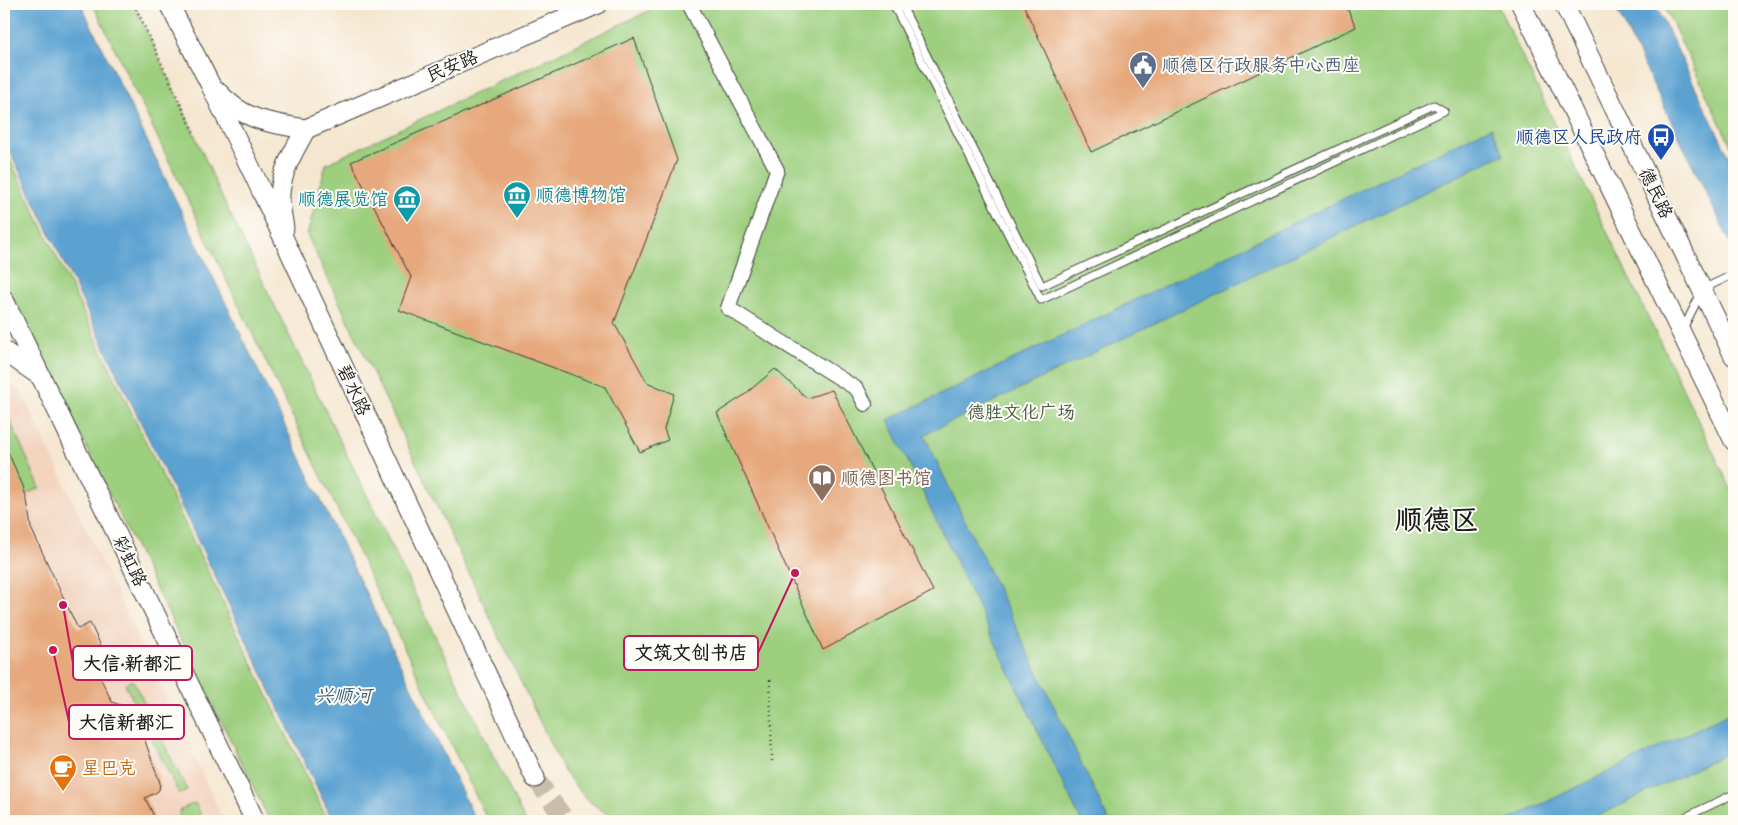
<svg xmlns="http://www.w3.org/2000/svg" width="1738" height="825" font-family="Delius,'LXGW WenKai TC',sans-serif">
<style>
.built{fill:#f3d4bf}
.green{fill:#9dcf7f;stroke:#5c764e}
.water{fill:#5ca2d1;stroke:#3c5f76}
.building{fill:#e6a87b}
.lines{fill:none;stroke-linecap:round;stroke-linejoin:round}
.secondary-tunnel{stroke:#cabeab;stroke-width:19;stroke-dasharray:19 9;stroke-linecap:butt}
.lane-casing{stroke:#3d3a37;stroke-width:9}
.street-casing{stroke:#3d3a37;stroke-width:16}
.secondary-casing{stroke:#3d3a37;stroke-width:21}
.path{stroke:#3d3a37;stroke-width:2.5;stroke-dasharray:1 4;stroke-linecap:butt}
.lane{stroke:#fff;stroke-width:7}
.street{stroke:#fff;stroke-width:14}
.secondary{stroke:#fff;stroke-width:19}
.labels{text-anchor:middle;stroke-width:4;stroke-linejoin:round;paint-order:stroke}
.service-label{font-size:18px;fill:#4e5e75;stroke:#fdfcf7;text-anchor:start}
.street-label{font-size:18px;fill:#1c1c1c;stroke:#fdfcf7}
.transit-label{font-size:18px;fill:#164399;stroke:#fdfcf7;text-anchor:end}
.culture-label{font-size:18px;fill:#0d838f;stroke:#fdfcf7;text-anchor:start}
.park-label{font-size:18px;fill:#495b3f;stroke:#fdfcf7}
.education-label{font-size:18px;fill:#785e54;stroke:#fdfcf7;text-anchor:start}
.food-label{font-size:18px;fill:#c56008;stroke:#fdfcf7;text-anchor:start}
.water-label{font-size:19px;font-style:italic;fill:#3c5f76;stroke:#fdfcf7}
.town-label{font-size:28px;font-weight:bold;fill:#1c1c1c;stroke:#fdfcf7}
.leader{fill:none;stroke:#c2185b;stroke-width:2}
.callout-dot{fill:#c2185b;stroke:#fdfcf7;stroke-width:2}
.callout{fill:#fdfcf7;stroke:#c2185b;stroke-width:2}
.callout-label{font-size:19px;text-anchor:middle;font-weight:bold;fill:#1c1c1c}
</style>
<rect width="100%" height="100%" fill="#fdfcf7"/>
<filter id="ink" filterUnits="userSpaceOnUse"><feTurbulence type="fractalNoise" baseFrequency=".02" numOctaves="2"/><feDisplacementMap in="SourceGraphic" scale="10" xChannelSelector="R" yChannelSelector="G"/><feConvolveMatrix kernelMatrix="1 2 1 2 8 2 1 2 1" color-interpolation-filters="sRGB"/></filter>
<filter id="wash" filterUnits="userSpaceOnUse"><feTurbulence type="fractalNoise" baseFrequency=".0096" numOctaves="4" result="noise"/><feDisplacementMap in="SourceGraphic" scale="20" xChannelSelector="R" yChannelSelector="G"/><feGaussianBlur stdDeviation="1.12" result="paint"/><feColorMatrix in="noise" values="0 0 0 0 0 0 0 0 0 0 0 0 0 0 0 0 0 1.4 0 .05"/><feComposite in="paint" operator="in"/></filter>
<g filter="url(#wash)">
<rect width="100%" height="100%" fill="#f5e6cf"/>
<!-- built -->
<path class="built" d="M4,383L20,389L224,821H4Z"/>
<!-- green -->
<g class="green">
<path d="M93,4H134L194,133L220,193L525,821H488Z"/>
<path d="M663,4H1497L1734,495V821H617L586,799L563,770L307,235L326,164Z"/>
<path d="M1663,4H1734V152Z"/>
<path d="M4,147L328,821H270L4,279Z"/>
<path d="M5,409L40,488L24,495L4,449V410Z"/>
<path d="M133,680L187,790L179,794L125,684Z"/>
<path d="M195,803L204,821H177L181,809Z"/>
</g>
<!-- water -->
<g class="water">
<path d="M4,4H81L476,821H333L4,139Z"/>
<path d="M1614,4H1655L1734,167V250Z"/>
<path d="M1491,127L1504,154L924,435L1109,821H1081L888,420Z"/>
<path d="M1734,711V750L1588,821H1507Z"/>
</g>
<g id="blocks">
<!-- building -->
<g class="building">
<path d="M1023,4H1345L1356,27L1091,152Z"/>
<path d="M634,38L677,160L614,323L647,382L674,394L664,429L668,440L640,452L605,387L399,310L411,277L351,162Z"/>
<path d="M775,369L807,398L832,390L933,591L823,650L717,413L743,396Z"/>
<path d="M4,443L23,486L27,500L31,528L78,629L90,623L113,671L100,677L112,702L134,710L160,783L159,790L157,792L145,798L153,814L154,821H4Z"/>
</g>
</g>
</g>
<g filter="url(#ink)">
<use href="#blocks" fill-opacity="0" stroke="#3d3a37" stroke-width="1"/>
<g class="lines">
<!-- secondary-tunnel -->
<path class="secondary-tunnel" d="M535,778L566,821"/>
<!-- lane casing -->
<g class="lane-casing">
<g id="lane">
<path d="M893,4L1041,300L1444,111L1434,105L1042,286L901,4"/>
<path d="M1683,329L1703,289L1734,274"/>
<path d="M1677,821L1734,794"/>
</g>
</g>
<!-- street casing -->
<g class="street-casing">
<path id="street" d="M689,4L777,170L728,308L857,389L865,404"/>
</g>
<!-- secondary casing -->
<g class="secondary-casing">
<g id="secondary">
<path d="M169,4L210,84L254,175L535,778"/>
<path d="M1521,4L1734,441"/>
<path d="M1564,4L1734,356"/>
<path d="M218,92C244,121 270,123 306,129L598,4"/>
<path d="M284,229C283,218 279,205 280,194C282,169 295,149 306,129"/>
<path d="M4,300L255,821"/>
<path d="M4,351L40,376"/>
</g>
</g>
<!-- path -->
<g class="path">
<path d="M134,4L194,133"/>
<path d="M770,680L772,761"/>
</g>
<!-- lane -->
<use href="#lane" class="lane"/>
<!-- street -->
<use href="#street" class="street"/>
<!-- secondary -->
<use href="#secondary" class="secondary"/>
</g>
</g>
<!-- icons -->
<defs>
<g id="civic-pin" transform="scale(1.4375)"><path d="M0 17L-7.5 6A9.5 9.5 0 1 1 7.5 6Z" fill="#5c6f8a" stroke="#fdfcf7"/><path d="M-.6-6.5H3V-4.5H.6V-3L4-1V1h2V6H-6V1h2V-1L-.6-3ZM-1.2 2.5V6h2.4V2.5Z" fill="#fff"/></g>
<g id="bus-pin" transform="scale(1.4375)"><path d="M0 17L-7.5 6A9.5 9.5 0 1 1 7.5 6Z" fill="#1a4fb4" stroke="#fdfcf7"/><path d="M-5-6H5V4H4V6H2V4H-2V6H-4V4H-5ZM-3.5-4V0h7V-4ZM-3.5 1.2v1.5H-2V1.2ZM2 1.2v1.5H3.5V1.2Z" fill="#fff"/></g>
<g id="museum-pin" transform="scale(1.4375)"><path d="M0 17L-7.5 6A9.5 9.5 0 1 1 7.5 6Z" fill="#0f9aa8" stroke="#fdfcf7"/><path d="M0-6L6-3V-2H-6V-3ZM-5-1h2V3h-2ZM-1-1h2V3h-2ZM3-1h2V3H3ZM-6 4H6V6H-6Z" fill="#fff"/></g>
<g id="library-pin" transform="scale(1.4375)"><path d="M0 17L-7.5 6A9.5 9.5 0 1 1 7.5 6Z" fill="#8d6e63" stroke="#fdfcf7"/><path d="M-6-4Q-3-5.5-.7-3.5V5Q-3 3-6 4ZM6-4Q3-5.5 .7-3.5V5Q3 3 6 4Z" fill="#fff"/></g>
<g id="cafe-pin" transform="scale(1.4375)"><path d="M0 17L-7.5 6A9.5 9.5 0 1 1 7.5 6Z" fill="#e8710a" stroke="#fdfcf7"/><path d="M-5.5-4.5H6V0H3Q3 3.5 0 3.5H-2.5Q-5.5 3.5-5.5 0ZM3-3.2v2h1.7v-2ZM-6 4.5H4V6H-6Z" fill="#fff"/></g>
</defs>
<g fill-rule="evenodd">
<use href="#civic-pin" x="1143" y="65"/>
<use href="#bus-pin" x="1661" y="137"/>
<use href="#museum-pin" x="517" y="195"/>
<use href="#museum-pin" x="407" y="199"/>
<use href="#library-pin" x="822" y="478"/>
<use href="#cafe-pin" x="63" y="768"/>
</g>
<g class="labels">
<!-- service labels -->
<g class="service-label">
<text x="1162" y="71">顺德区行政服务中心西座</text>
</g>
<!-- street labels -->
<g class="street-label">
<text transform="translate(452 66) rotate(-23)" y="6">民安路</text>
<text transform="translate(1656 193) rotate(64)" y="6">德民路</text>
<text transform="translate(354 390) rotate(65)" y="6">碧水路</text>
<text transform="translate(130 561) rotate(64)" y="6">彩虹路</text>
</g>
<!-- transit labels -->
<g class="transit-label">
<text x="1642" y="143">顺德区人民政府</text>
</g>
<!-- culture labels -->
<g class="culture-label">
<text x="536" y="201">顺德博物馆</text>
<text x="388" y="205" text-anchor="end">顺德展览馆</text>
</g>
<!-- park labels -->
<g class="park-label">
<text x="1021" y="418">德胜文化广场</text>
</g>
<!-- education labels -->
<g class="education-label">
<text x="841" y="484">顺德图书馆</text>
</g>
<!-- food labels -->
<g class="food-label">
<text x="82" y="774">星巴克</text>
</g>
<!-- water labels -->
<g class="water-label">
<text x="343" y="702">兴顺河</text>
</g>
<!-- town labels -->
<g class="town-label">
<text x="1437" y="529">顺德区</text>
</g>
</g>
<!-- callouts -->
<path class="leader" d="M795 573L758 653M63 605L73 663M53 650L69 722"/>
<g class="callout-dot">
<circle cx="795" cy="573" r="5"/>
<circle cx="63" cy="605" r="5"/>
<circle cx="53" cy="650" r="5"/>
</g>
<g class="callout">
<rect x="624" y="636" width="134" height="34" rx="5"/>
<rect x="73" y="646" width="119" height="34" rx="5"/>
<rect x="69" y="705" width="115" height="34" rx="5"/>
</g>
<g class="callout-label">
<text x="691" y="659">文筑文创书店</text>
<text x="132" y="670">大信·新都汇</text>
<text x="126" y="729">大信新都汇</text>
</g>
<!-- margin -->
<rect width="1738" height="825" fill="none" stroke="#fdfcf7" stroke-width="20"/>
</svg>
